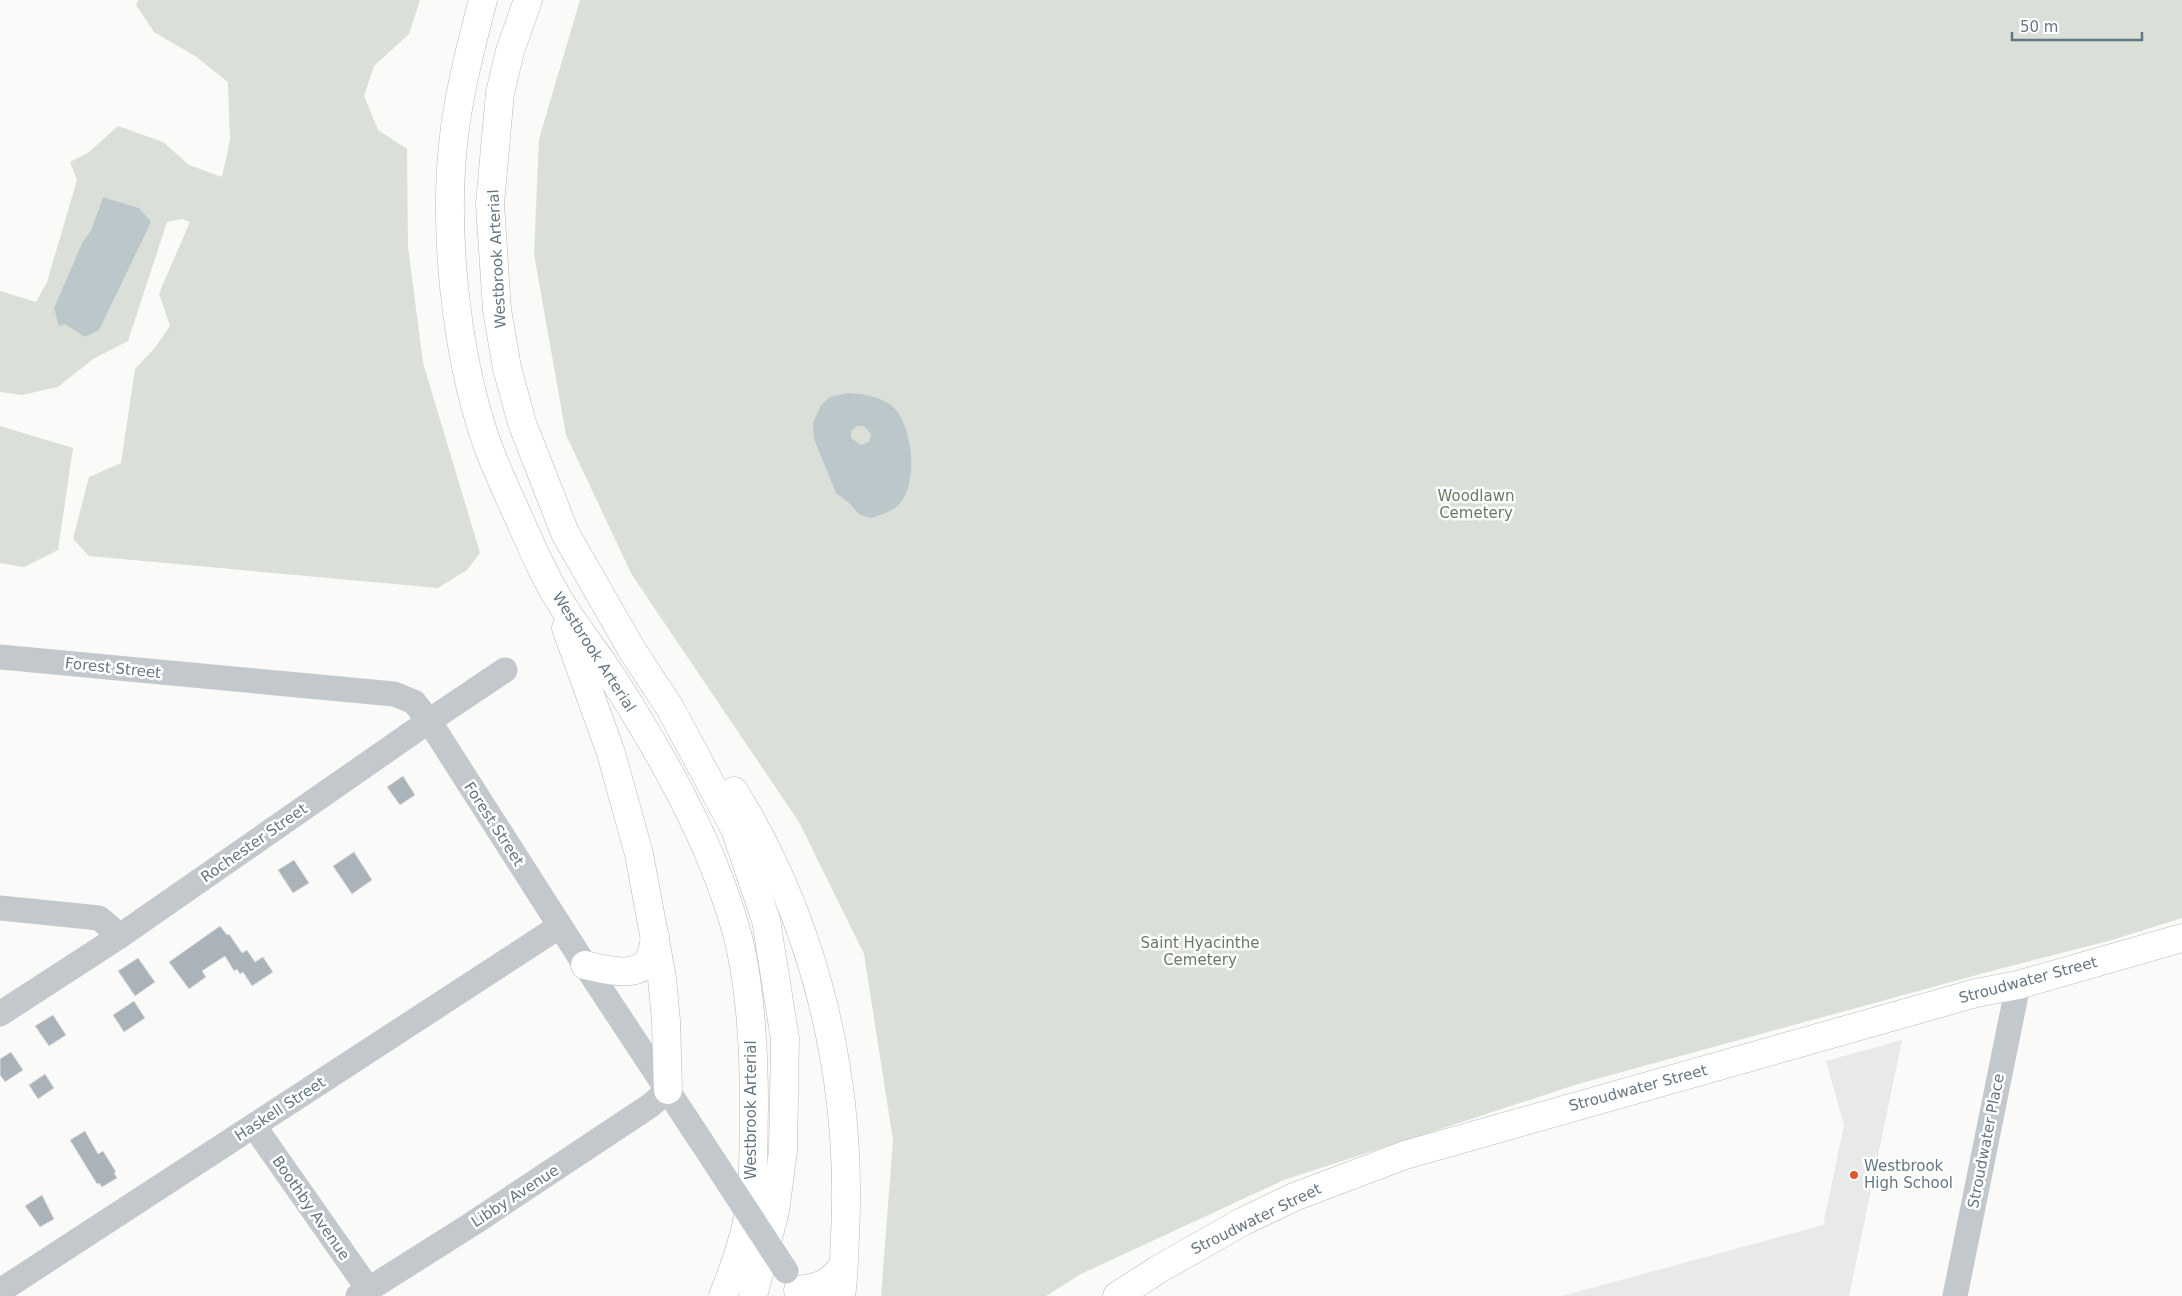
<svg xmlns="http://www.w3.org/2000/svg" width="2182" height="1296" font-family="'DejaVu Sans',sans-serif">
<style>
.built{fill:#e8e9e9}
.green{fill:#dadfd7;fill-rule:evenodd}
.water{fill:#bbc7cb;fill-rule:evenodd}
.building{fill:#aab3b9;stroke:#dcdcda}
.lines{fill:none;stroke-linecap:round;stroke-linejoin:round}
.major-casing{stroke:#b5babe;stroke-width:29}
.highway-casing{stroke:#b4b9bd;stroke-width:29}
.minor{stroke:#c3c8cc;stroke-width:25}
.major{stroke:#fff;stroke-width:28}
.highway{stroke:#fff;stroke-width:28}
.minor-bridge{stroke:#c3c8cc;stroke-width:25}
.poi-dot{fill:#e4572e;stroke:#fff;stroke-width:2}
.labels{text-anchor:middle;stroke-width:5;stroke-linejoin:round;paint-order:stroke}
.street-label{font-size:15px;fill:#657683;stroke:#fff}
.park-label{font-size:15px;fill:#687a64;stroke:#fff}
.poi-label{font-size:15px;fill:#657683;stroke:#fff;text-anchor:start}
</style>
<rect width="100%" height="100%" fill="#fafaf8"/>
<!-- built -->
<path class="built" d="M1902,1040L1849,1296H1562L1823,1225L1844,1125L1826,1061Z"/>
<!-- green -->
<g class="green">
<path d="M138,0H420L409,34L374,66L364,96L378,130L407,149L408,246L423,363L480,553L467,570L438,588L89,556L73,539L89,477L121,463L135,369L154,349L170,326L159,293L190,222L182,219L167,222L128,341L93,359L58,387L22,395L0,392V291L36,302L47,282L77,180L70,162L88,153L118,126L163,142L189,165L222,177L230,140L228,82L195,56L154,32L136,5ZM103,197L138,208L85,337L57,317L54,308L82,243L91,230Z"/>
<path d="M580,0H2182V918L2112,940L1999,969L1578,1084L1284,1180L1081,1274L1046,1296H881L893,1140L864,954L799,822L632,575L566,435L534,254L539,139Z"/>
<path d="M0,426L73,448L58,550L24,567L0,563Z"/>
</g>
<!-- water -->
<g class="water">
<path d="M103,197L139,208L151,222L99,330L85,337L65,324L59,326L54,308L82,243L91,230Z"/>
<path d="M848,393C864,394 879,396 892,406C914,424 920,491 895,508C888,513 878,516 870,518L859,514L849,503L836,493L814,439L813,423L821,405L830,397ZM857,426H864L871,434L869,442L861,445L851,438V431Z"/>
</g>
<!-- building -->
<g class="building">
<path d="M403,776L415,795L400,805L387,787Z"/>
<path d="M354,852L372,880L352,894L333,866Z"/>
<path d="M294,860L309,883L293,893L278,870Z"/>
<path d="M220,926L227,935L229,934L242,953L247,950L255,962L263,957L273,972L252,986L243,972L240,974L237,969L234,971L225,956L202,971L206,977L189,989L169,962Z"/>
<path d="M138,958L155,982L135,996L118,971Z"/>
<path d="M134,1001L145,1018L124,1032L113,1015Z"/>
<path d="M53,1015L66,1035L49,1046L35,1026Z"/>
<path d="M11,1052L23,1070L5,1082L0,1075V1059Z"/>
<path d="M45,1074L54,1088L38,1099L29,1085Z"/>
<path d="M85,1131L98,1154L103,1151L116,1172L114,1173L117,1178L102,1187L99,1183L97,1184L70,1140Z"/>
<path d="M42,1195L54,1219L40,1227L25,1206Z"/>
</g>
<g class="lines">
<!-- major casing -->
<g class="major-casing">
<path id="major" d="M1117,1296L1159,1269L1242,1222L1294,1197L1405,1155L1976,993L2018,985L2182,938"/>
</g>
<!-- highway casing -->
<g class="highway-casing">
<g id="highway">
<path d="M483,0C472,42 461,84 455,128C442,223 455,350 486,441C496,469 509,496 521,523C533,550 545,578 561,603C577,629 596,652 612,677C661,753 708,836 734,923C751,979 754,1049 754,1107C753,1141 755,1185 748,1217C743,1244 733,1271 723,1296"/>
<path d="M528,0L510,51L500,93L490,204L497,310L507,368L522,423L565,533L632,650L670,708L735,829L766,920L785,1039L783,1151L775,1211L753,1296"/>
<path d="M566,628L611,753L639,854L662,978L666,1020L668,1090"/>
<path d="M734,791C816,924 853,1080 845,1236C844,1256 844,1276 841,1296"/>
<path d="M585,965C604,969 641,981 651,956C653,950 654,943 655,937"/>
<path d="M798,1290C821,1287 827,1285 843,1267"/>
</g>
</g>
<!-- minor -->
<g class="minor">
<path d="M0,657L394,694L414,702L429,721L585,965L701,1141"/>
<path d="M0,908L99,918L120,936"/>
<path d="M0,1014L120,936L429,721L505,670"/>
<path d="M254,1126L369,1290"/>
<path d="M0,1291L560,926"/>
<path d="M358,1296L472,1224L651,1105L668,1090"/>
<path d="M1955,1296L2018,985"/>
</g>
<!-- major -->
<use href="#major" class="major"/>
<!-- highway -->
<use href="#highway" class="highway"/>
<!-- minor-bridge -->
<path class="minor-bridge" d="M701,1141L786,1271"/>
</g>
<!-- markers -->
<circle class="poi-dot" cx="1854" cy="1175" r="5"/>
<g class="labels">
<!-- street labels -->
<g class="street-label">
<text transform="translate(497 259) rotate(-93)" y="5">Westbrook Arterial</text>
<text transform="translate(594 652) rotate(57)" y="5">Westbrook Arterial</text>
<text transform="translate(113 668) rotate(6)" y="5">Forest Street</text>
<text transform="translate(494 824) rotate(57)" y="5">Forest Street</text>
<text transform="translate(254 843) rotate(-35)" y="5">Rochester Street</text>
<text transform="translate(2028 980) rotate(-15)" y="5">Stroudwater Street</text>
<text transform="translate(1638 1088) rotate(-15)" y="5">Stroudwater Street</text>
<text transform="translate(280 1109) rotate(-33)" y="5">Haskell Street</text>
<text transform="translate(751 1110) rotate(-90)" y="5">Westbrook Arterial</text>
<text transform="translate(1986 1141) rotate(-79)" y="5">Stroudwater Place</text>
<text transform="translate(515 1196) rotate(-33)" y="5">Libby Avenue</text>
<text transform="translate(311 1208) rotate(55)" y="5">Boothby Avenue</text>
<text transform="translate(1256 1219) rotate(-26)" y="5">Stroudwater Street</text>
</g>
<!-- park labels -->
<g class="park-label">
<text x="1476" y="501">Woodlawn<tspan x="1476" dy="17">Cemetery</tspan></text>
<text x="1200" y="948">Saint Hyacinthe<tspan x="1200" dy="17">Cemetery</tspan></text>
</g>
<!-- poi labels -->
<g class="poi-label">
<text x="1864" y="1171">Westbrook<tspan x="1864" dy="17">High School</tspan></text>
</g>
</g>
<!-- scale -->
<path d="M2012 32v8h130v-8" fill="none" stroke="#657683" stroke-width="2.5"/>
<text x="2020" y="32" font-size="15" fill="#657683" stroke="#ffffff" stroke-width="4" paint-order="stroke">50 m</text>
</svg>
